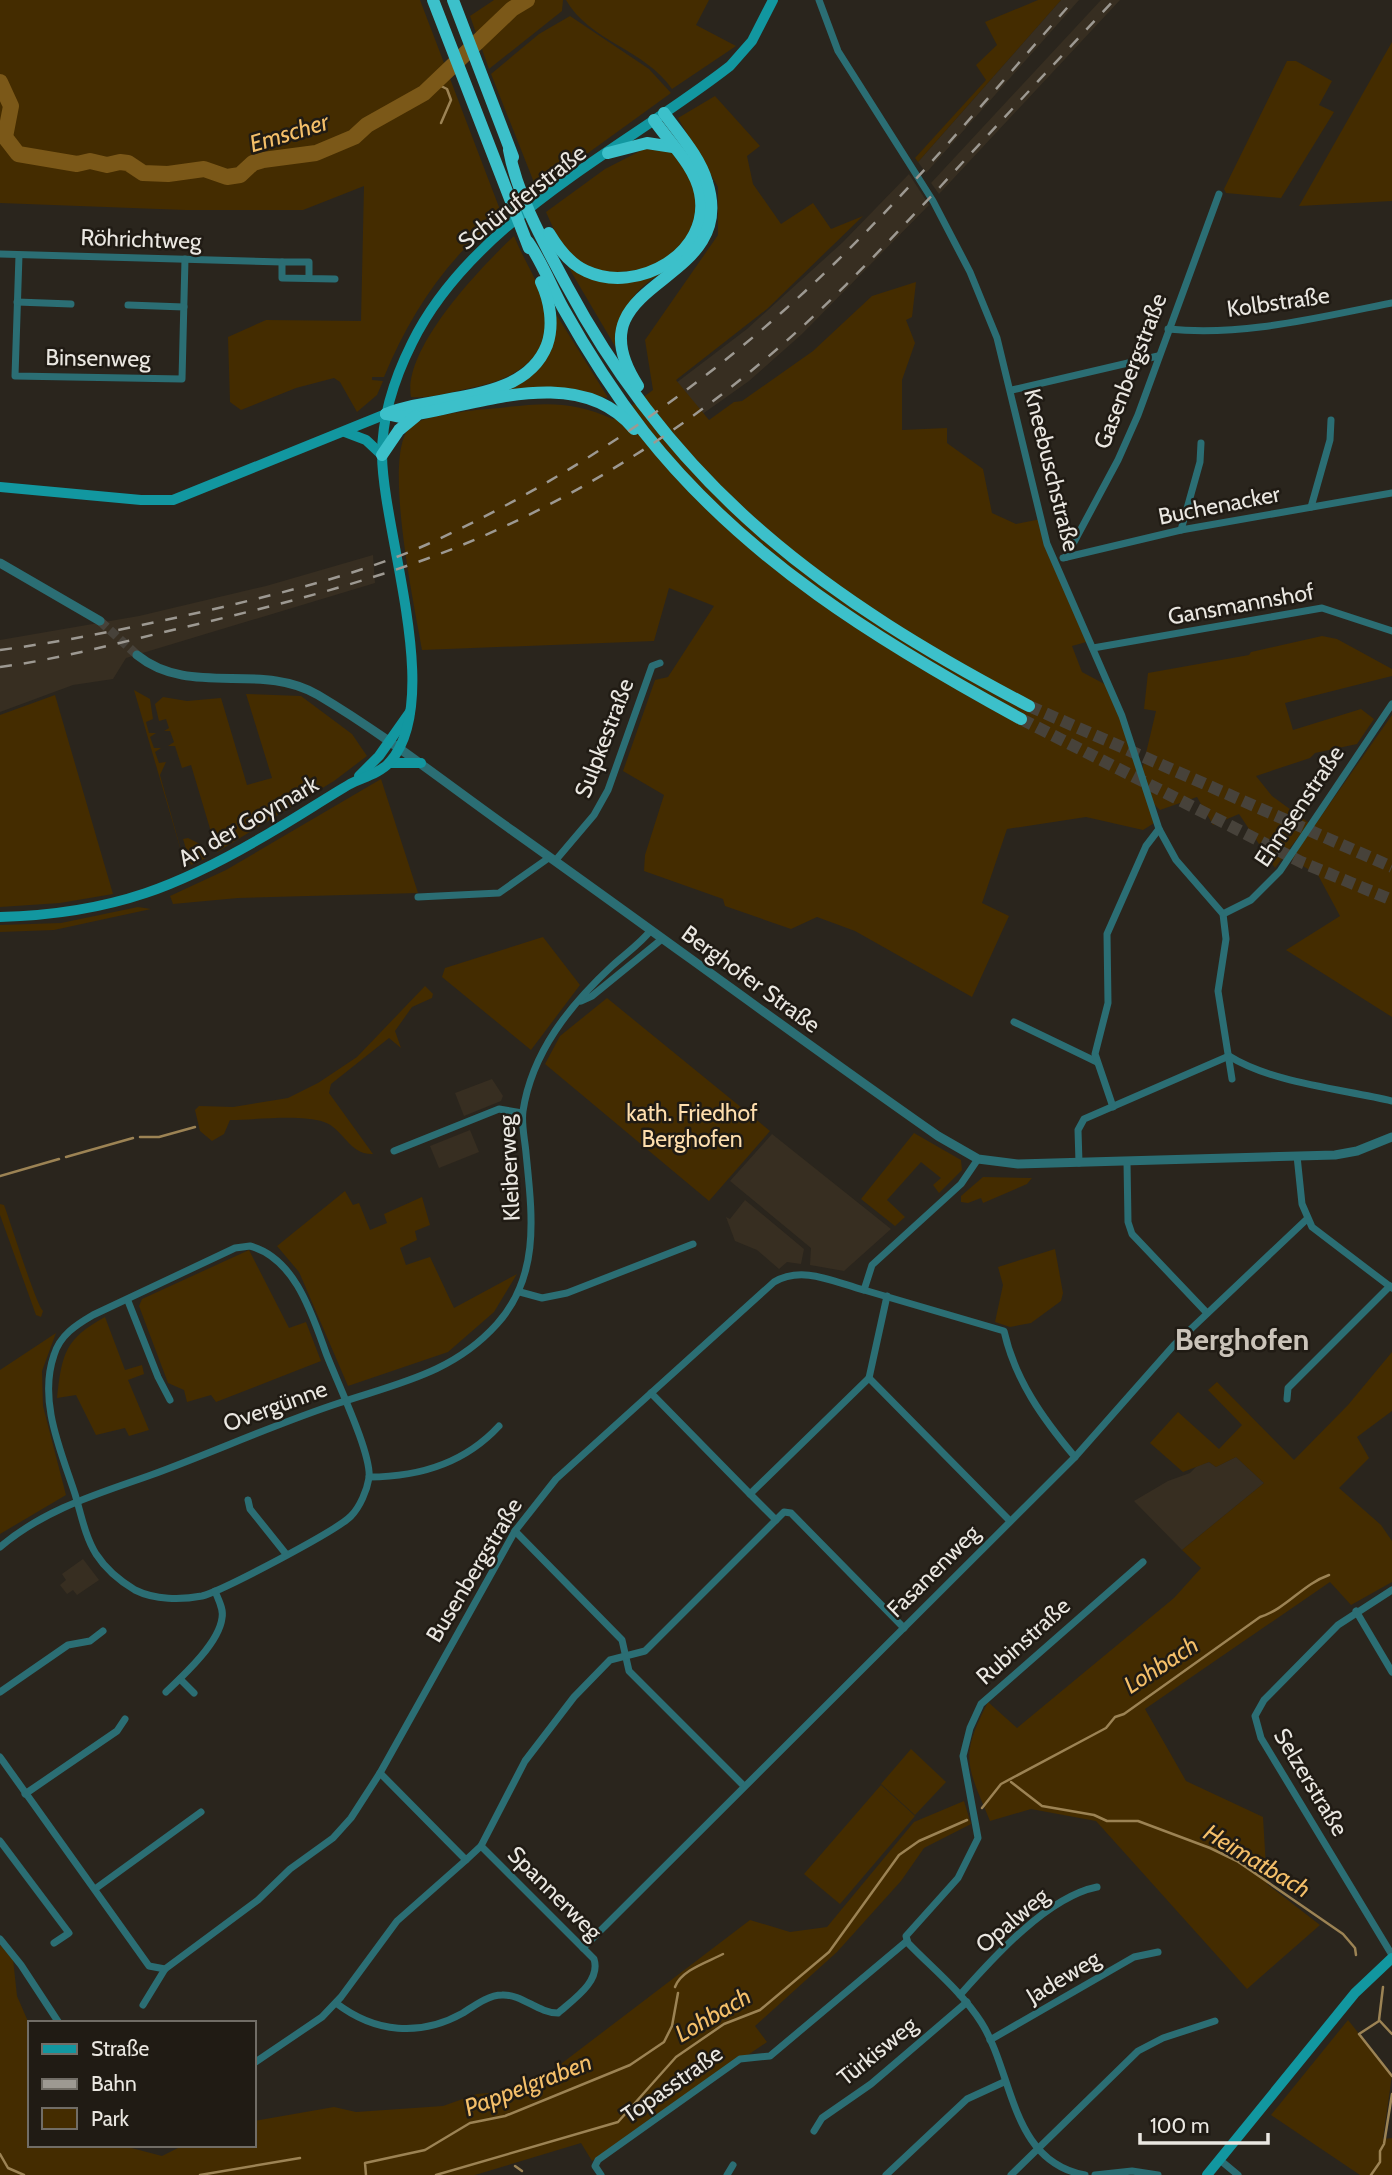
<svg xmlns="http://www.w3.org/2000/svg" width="1392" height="2175" font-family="Cabin,sans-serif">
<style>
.built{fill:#372e21}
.green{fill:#442c00}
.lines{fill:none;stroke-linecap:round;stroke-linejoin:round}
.stream{stroke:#9c8354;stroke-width:2.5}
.river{stroke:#7b5818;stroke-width:16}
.tertiary-tunnel{stroke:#47423a;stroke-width:9;stroke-dasharray:9 4.5;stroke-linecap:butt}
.trunk-tunnel{stroke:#47423a;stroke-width:12;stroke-dasharray:12 6;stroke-linecap:butt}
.minor{stroke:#2b6e74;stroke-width:7}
.tertiary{stroke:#2b6e74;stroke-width:9}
.secondary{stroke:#1297a0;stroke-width:10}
.trunk{stroke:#3cc0ca;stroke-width:12}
.rail{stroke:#9d9992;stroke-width:2.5;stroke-dasharray:12 12;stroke-linecap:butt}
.labels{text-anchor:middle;stroke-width:5;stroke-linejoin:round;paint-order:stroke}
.street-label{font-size:23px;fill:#eae7e1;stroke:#201b14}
.park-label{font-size:23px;fill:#fedead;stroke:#201b14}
.water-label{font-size:24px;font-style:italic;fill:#f4bf69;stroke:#201b14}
.district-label{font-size:30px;font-weight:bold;fill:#cac3b9;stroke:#201b14}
</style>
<rect width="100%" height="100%" fill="#2a251d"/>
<!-- built -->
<g class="built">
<path d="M1061,0H1079L926,173L918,162Z"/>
<path d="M1101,0H1120L939,194L931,183Z"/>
<path d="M909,174L929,205L802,334L749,381L680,430L655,399L747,329L843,242Z"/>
<path d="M373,555L375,583L126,658L113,679L73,685L0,712V640L139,616L266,586Z"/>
<path d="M492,1079L503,1096L501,1101L464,1116L455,1093Z"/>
<path d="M470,1130L479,1152L439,1168L430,1146Z"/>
<path d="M772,1134L891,1229L844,1271L810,1265L811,1248L730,1181Z"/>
<path d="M745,1200L804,1249L801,1264L787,1262L779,1269L757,1250L735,1241L726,1217L730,1219Z"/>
<path d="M1236,1457L1264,1483L1182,1550L1134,1501L1168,1481L1190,1473L1197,1466L1209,1462L1216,1467Z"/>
<path d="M83,1559L99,1580L77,1595L73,1590L67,1594L60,1585L66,1580L62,1574Z"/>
</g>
<!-- green -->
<g class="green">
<path d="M0,0H420L502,215C447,257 410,314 384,377H372V380L383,381L377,395L357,412L340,382L334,378L296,388L241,410L230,402L228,337L266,320L361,321L364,186L303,210H185L0,203Z"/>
<path d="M494,0H563L562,11L489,69L470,16Z"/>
<path d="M566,0H709L696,25L736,46L672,89C646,50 589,41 566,0Z"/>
<path d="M1038,0H1061L918,162L915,158L986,80L976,65L997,45L985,22Z"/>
<path d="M570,16L649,69L671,93L537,190L491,74L539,34Z"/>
<path d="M1392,42V201L1299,206Z"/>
<path d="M1287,61H1296L1332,81L1319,105L1334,112L1281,198L1226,193L1224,189Z"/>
<path d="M715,96L760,146L747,156L753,184L781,224L813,203L831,229L863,216L767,309L676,380L709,420L734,402L742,401L813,351L872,296L916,282L912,317L906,320L915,343L902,380V430L947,428V443L983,469L992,513L1016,524L1041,519L1047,544L1090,641L1072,646L1082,672L1110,687L1142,770L1156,711L1144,709L1148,673L1249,655L1251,652L1322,636L1337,639L1392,669V676L1285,703L1293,730L1361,709L1374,719L1357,744L1315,753L1310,758L1256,776L1272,796L1309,823L1275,868L1239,814L1213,825L1197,797L1160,810L1154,804L1156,822L1143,830L1086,817L1007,829L982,903L1009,916L972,997L855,931L817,917L791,929L725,906L723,899L644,871L645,855L664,795L623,771L655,680L668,677L714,606L669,588L654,641L422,650C415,608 381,452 411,426C421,416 473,410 488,409C537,404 567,398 613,419L653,390L645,340L718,235V187L678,118Z"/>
<path d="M644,149L669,150C724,199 688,271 618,272C607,272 592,271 582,264C563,251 555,232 546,212L605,169Z"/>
<path d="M514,236C522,256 534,274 541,294C560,348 523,378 475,387C455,391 431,399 411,397C402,349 481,267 514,236Z"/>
<path d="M566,263L576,271L662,273C625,295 623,312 619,353Z"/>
<path d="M556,314L607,396V398L569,388L503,392C544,376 551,355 556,314Z"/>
<path d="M134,690L150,699L153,719L146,722L149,733H156L150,737L154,748H161L155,752L159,763L166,762L160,775L186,868Z"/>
<path d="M246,694L301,696L352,734L367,756L334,781L217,852L191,765L182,768L175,746H168L174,742L170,731H164L169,728L166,719L159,721L155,704L163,697L187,701L221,698L247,785L272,778Z"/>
<path d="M55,695L113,894L60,903L0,907V715Z"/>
<path d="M1392,715V1017L1286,950L1340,916L1318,875L1291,859Z"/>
<path d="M381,779L418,893L238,898L173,904L170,896L226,870Z"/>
<path d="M188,838L200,844L206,858L191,865L183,839Z"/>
<path d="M138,907L151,909L54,930L0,932V925L61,923Z"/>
<path d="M543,937L580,985L531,1050L442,977L445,968Z"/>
<path d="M425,986L433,994L432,998L412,1007L395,1031L401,1048L389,1038L331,1084L329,1093L373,1154C349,1155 344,1129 324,1122C300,1114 256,1120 230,1120L224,1134L212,1141L200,1131L195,1110L199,1106L233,1107L288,1098L318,1083L357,1057Z"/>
<path d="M607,998L770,1131L709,1201L545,1064L560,1036Z"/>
<path d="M914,1133L961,1160L962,1170L939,1193L933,1185L941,1178L921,1162L887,1200L905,1217L895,1226L861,1199Z"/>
<path d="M983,1177L1032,1178L1027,1184L983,1203L981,1198L968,1203L961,1202V1196Z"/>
<path d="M345,1191L353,1205L359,1203L370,1230L387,1223L384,1214L422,1197L430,1225L415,1231L417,1240L400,1248L406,1265L430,1257L454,1308L517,1274L494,1312L448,1352L348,1386L299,1272L277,1246Z"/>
<path d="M0,1204L4,1205C11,1223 35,1302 43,1311L41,1317L36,1315L0,1215Z"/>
<path d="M1055,1249L1063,1293L1061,1301L1031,1323L1010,1327L995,1322L1003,1285L998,1267Z"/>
<path d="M249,1250L289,1328L306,1322L321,1361L216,1402L211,1395L187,1402L184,1390L168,1383L139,1306L142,1299Z"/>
<path d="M105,1317L125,1370L142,1365L144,1374L128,1380L149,1430L129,1436L125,1428L96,1435L76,1395L57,1398C62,1353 65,1339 105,1317Z"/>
<path d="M56,1333L42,1371L43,1406L66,1495L0,1534V1370Z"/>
<path d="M1392,1352V1411L1357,1437L1369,1458L1339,1488L1381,1525L1392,1541V1582L1351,1605L1330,1582L1145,1709L1186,1781L1263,1817L1267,1884L1320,1925L1247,1989L1096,1821L1031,1809L990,1821C967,1765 959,1758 988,1702L1017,1728L1174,1598L1201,1568L1182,1550L1264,1483L1236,1457L1216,1467L1209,1462L1183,1472L1150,1443L1178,1412L1219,1449L1242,1425L1208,1390L1217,1382L1294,1460L1348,1405Z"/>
<path d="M911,1749L946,1782L915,1815L881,1784Z"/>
<path d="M881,1785L915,1816L840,1904L804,1874Z"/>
<path d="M964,1801L971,1824L924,1848L901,1881L837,1952L755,2026L767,2042L592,2161L581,2143L475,2175H0V1945L13,1959L17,1996L30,2026V2145H120L162,2156L184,2145H254V2121L334,2107L356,2112L443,2106L477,2094L528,2089L750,1920L790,1932L827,1927L914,1822Z"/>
<path d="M1348,2020L1392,2075L1383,2139L1392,2138V2175H1360L1271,2115Z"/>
</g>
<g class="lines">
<!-- stream -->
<g class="stream">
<path d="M435,83L447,89L451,100L441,123"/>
<path d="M140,1137H159L195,1127"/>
<path d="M66,1157L133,1138"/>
<path d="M0,1176L59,1159"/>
<path d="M1011,1782L1042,1806L1094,1815L1107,1821H1138L1210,1848L1237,1861L1343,1934L1355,1948L1356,1955"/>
<path d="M982,1808L1001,1784L1106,1728L1115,1717L1124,1714L1260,1617C1286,1609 1303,1584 1329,1575"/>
<path d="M675,1987C681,1970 708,1962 723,1954"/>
<path d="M1383,1987L1379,2020L1392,2034"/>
<path d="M1379,2021L1359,2034L1392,2076"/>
<path d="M0,2154L8,2168L24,2175"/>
<path d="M515,2166L522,2171"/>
<path d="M200,2175L300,2158"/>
<path d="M366,2175L365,2163L425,2150L470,2123L505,2116L630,2065L664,2042L672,2026L678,1993"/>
<path d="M436,2175L618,2122L676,2057L724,2024L760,2010L829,1952L899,1855L919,1841L967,1820"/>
<path d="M1371,2175L1380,2162V2151L1384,2144L1392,2094"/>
</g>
<!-- river -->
<path class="river" d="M0,82L11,106L5,137L18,154L77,164L90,161L107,165L120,162L128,163L143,173L168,174L204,169L227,177L240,175L253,163L263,160L316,153L354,137L367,125L424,93L512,9L527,0"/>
<!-- tertiary-tunnel -->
<path class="tertiary-tunnel" d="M100,621L137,655"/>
<!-- trunk-tunnel -->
<g class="trunk-tunnel">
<path d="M1029,706L1392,867"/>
<path d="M1021,719L1301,862L1392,900"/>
</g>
<!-- minor -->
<g class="minor">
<path d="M819,0L838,51L933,201L970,272L997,338L1047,544L1122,716L1159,829L1176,860L1223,914L1226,939L1218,991L1232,1079"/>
<path d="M0,254L282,262"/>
<path d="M19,255L15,376L182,379L185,259"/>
<path d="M309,278V262H282V278L335,279"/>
<path d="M17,302L71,304"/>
<path d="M128,305L184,307"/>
<path d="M1168,329C1243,337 1319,317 1392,303"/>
<path d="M1012,390L1158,356"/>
<path d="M1311,507L1330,440L1331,420"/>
<path d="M1181,530L1200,462L1201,443"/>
<path d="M1066,557L1118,460L1138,415L1219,194"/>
<path d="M1063,558L1181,530L1392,493"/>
<path d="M1093,648L1322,608L1392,631"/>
<path d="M555,861L594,815L608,790L652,666L660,663"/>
<path d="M418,897L499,893L550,857"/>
<path d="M1223,914L1251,900L1280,871L1392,704"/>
<path d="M581,1001L592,996L662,939"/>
<path d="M1014,1022L1097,1062"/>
<path d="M1113,1107L1095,1054L1108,1003L1107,934L1146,846L1159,829"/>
<path d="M394,1151L499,1109L522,1113"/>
<path d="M1297,1156L1302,1204L1312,1227L1392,1288"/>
<path d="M1127,1162L1128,1222L1132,1234L1207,1313"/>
<path d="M1079,1163L1078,1130L1084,1119L1229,1056C1272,1083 1342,1089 1392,1101"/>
<path d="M250,1246C295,1258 312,1314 326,1353C336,1380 372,1454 369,1478C367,1490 360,1507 351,1516C338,1530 222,1591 202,1596C181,1600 155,1600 135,1590C120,1581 105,1568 96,1554C85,1536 81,1514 75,1494C61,1451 38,1401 54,1355C60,1335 76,1325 93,1315L235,1248Z"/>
<path d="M864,1290L1004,1331C1015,1380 1043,1419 1075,1457"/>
<path d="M520,1292L542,1298L567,1293L693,1244"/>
<path d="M128,1301L158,1377L170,1400"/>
<path d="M869,1378L1010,1521"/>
<path d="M651,1393L750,1494"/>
<path d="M1287,1399L1288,1388L1390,1286"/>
<path d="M369,1477C419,1477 464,1464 499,1426"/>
<path d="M248,1500L250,1509L286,1554"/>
<path d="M776,1520L784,1512L791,1513L904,1628"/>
<path d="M515,1531L622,1640L629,1671L744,1786"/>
<path d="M0,1547C45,1509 97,1494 151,1475C214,1452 275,1424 339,1403C399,1383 453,1373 497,1324C541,1275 532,1214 526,1153C525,1140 521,1124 523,1111C532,1052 570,1005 612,966C625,954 640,944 651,930"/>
<path d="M1392,1590L1338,1625L1264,1700L1255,1716L1261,1738L1392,1955"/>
<path d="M1356,1611L1392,1672"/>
<path d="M180,1679L194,1693"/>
<path d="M0,1692L68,1645L90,1641L103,1631"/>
<path d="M166,1692C184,1675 219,1643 222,1618C224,1609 218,1599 215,1591"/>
<path d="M0,1757L149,1966L165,1969L258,1900L290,1869L333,1838L351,1818L380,1773L515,1531L556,1479L774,1282C802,1265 834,1282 864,1290L872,1265L961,1184L978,1159"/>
<path d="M25,1794L117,1731L125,1719"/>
<path d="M0,1841L69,1933L54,1943"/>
<path d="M481,1846L525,1761L574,1697L610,1660L645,1651L776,1520L750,1494L869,1378L887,1296"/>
<path d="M95,1889L201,1812"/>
<path d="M0,1939L21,1965L59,2023"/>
<path d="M583,1948L1075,1457L1174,1345L1307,1219"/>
<path d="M960,1995C993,1958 1047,1897 1097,1887"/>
<path d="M336,2003C375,2033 420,2037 463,2013C474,2006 488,1995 502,1995C522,1994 538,2013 558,2013C574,1999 601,1981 594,1959L481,1846L466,1860L380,1773"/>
<path d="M143,2005L165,1969"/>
<path d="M990,2040L1134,1957L1158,1952"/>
<path d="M254,2063L322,2017L341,1997L397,1921L466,1860"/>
<path d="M814,2131L822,2118L871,2084L967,2002"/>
<path d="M1220,2160L1238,2175"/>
<path d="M601,2175L595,2166L598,2160L740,2059L770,2056L907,1941"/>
<path d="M727,2175L733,2165"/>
<path d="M886,2175L967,2099L1004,2082"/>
<path d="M1011,2175L1138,2051L1163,2038L1215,2021"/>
<path d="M1085,2175C1010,2161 1014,2074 981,2022C961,1991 933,1969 908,1943L906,1936L958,1878L978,1838L963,1756L970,1728L981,1704L1143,1562"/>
<path d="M1095,2175L1132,2171L1158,2175"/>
</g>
<!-- tertiary -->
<g class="tertiary">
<path d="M0,563L100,621"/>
<path d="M137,655C190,698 261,661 318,695C387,736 448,785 513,831C655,932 795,1036 938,1136L978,1159L1018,1164L1335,1155L1357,1151L1392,1137"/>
</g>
<!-- secondary -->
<g class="secondary">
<path d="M345,432L366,440L382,455"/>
<path d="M0,487L141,500H173L386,414"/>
<path d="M389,763H421"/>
<path d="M359,776L379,756L410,712"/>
<path d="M0,917C113,914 182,886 278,828C302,814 326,798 350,784C362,778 380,773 389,763C445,702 383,534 382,455C382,417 395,377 412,343C472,220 625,148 730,66L752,41L773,0"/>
<path d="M1207,2175L1355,1993L1392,1958"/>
</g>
<!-- trunk -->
<g class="trunk">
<path d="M433,0L529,248"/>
<path d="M453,0L513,157"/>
<path d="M509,150C517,196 545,245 567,286C677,491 827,600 1029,706"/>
<path d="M608,153L647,143L673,147"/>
<path d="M549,233C558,248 570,264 586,271C637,295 712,253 700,193C695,166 669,142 654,120"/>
<path d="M528,242C542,262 551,286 563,308C587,351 614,393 644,432C745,560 880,642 1021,719"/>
<path d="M638,386C567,277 741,288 707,182C700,157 679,134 664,113"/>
<path d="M386,414C437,393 524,404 547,345C554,325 550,301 541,282"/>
<path d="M386,414L400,417C473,407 578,361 634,429"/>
<path d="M382,455L399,430L416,416"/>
</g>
<!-- rail -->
<g class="rail">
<path d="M0,650C76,640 149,624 223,607C293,590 363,573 428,544C555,486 676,406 781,313C888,219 979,107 1074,0"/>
<path d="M0,667C60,659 118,643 177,629C262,609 347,588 429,558C550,513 665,444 763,361C827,308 883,247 940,187C998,124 1056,62 1114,0"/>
</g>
</g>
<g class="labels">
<!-- street labels -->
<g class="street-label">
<text transform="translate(522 197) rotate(-38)" y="8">Schüruferstraße</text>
<text transform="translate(141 239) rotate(2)" y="8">Röhrichtweg</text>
<text transform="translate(1278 302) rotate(-8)" y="8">Kolbstraße</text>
<text transform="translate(98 358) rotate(1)" y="8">Binsenweg</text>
<text transform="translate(1130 371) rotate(-69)" y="8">Gasenbergstraße</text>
<text transform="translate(1052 470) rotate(76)" y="8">Kneebuschstraße</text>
<text transform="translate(1219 505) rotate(-11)" y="8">Buchenacker</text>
<text transform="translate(1241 604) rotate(-10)" y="8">Gansmannshof</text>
<text transform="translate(604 738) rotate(-69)" y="8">Sulpkestraße</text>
<text transform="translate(1299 806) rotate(-56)" y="8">Ehmsenstraße</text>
<text transform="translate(248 821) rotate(-30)" y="8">An der Goymark</text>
<text transform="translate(751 979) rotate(36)" y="8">Berghofer Straße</text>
<text transform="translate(509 1168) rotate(-93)" y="8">Kleiberweg</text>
<text transform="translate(275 1406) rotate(-20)" y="8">Overgünne</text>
<text transform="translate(474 1570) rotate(-59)" y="8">Busenbergstraße</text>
<text transform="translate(933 1571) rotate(-45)" y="8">Fasanenweg</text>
<text transform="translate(1023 1641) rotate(-42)" y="8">Rubinstraße</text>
<text transform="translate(1311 1782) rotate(59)" y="8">Selzerstraße</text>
<text transform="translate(555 1893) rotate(45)" y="8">Spannerweg</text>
<text transform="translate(1012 1920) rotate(-40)" y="8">Opalweg</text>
<text transform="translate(1063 1977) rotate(-31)" y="8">Jadeweg</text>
<text transform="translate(877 2051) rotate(-39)" y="8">Türkisweg</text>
<text transform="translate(672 2084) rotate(-35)" y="8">Topasstraße</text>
</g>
<!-- park labels -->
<g class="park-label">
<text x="692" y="1121">kath. Friedhof<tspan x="692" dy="26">Berghofen</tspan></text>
</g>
<!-- water labels -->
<g class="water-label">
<text transform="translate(289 133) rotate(-17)" y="8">Emscher</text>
<text transform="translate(1161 1665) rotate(-33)" y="8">Lohbach</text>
<text transform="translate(1257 1861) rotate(31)" y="8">Heimatbach</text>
<text transform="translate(713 2015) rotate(-30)" y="8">Lohbach</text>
<text transform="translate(528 2085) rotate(-21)" y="8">Pappelgraben</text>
</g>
<!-- district labels -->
<g class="district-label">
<text x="1242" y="1350">Berghofen</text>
</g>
</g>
<!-- legend -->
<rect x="28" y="2021" width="228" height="126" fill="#201b14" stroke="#716d66" stroke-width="2"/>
<rect x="42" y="2044" width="35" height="10" fill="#1297a0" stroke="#716d66" stroke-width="2"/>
<text x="91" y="2056" font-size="21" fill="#eae7e1">Straße</text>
<rect x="42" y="2079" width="35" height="10" fill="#9d9992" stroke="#716d66" stroke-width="2"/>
<text x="91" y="2091" font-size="21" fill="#eae7e1">Bahn</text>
<rect x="42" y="2108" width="35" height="21" fill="#442c00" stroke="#716d66" stroke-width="2"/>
<text x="91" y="2126" font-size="21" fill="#eae7e1">Park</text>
<!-- scale -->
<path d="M1140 2133v10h128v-10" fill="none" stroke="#eae7e1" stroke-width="3.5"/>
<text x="1150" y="2133" font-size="21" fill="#eae7e1" stroke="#201b14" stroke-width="5" paint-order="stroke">100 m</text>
</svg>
